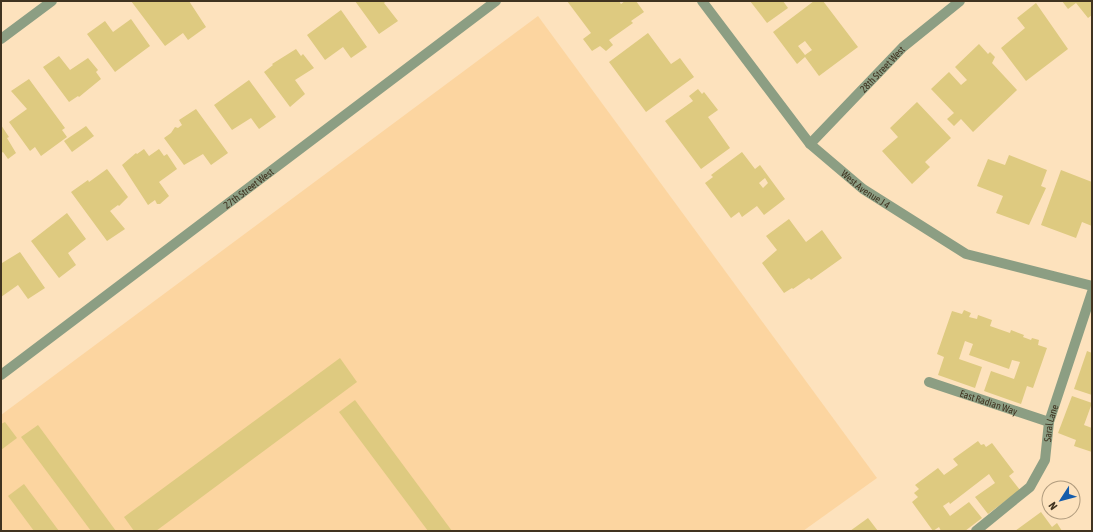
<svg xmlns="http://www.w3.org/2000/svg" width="1093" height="532" font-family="'Asap Condensed',sans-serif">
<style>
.built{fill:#fcd5a0}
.building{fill:#deca80;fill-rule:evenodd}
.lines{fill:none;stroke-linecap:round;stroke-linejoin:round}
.minor{stroke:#8c9e83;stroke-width:10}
.labels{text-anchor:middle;stroke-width:4;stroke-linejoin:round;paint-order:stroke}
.street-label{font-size:10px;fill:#403320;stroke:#fde2bd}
</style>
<rect width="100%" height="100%" fill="#fde2bd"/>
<!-- built -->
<path class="built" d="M538,16L877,478L803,531H1V415Z"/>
<!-- building -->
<g class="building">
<path d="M131,1H189L206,27L188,40L183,33L165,46Z"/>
<path d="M355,1H386L384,3L398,21L379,34Z"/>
<path d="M567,1H619L621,4L625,1H636L644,12L631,21L633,23L609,40L613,45L606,51L600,46L592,51L583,39L591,33Z"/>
<path d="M750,1H783L788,8L767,23Z"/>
<path d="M814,1H823L858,47L819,76L805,57L797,64L773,32ZM805,41L812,50L805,55L798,46Z"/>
<path d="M1062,1H1092V15L1088,18L1076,3L1068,9Z"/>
<path d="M1036,3L1068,49L1026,81L1001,48L1025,28L1017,18Z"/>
<path d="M341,10L367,47L351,58L343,47L325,60L307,35Z"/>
<path d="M131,19L150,46L115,72L87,34L105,21L113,32Z"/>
<path d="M648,33L671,64L680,58L694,77L646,112L609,62Z"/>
<path d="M979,44L988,54L990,52L995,57L992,63L1017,90L973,132L961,119L954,126L947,119L954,113L931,89L949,72L961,85L967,80L955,67Z"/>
<path d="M296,49L301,56L303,54L314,68L295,80L305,94L290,107L264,72L273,65L272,64Z"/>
<path d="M59,56L70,70L88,58L98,70L96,72L101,79L79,97L78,96L69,102L43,67Z"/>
<path d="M29,79L65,128L62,130L67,137L41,156L35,147L30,151L9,122L27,109L11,91Z"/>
<path d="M249,80L276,117L259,129L251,118L232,130L214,105Z"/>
<path d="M698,89L702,94L704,92L718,110L708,117L730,148L701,169L665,121L693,101L689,96Z"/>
<path d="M917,102L951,138L925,162L930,167L912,184L882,151L898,137L890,128Z"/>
<path d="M196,109L228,153L211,165L203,154L184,165L164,138L171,133L175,127L178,128L182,125L179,120Z"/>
<path d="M1,125L9,137L7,138L16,153L8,159L3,152L1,153Z"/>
<path d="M86,126L94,136L72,152L64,141Z"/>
<path d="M144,149L149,156L159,149L164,156L167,154L177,169L159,182L169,196L160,204H157L155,200L148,205L122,165L136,153L137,154Z"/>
<path d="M742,152L755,169L760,165L785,199L764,215L757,206L742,217L739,212L731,218L705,183L713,177L711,175ZM765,178L768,183L763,188L759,183Z"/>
<path d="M1009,155L1047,170L1041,186L1046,188L1029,225L996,213L1003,196L977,186L988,159L1005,165Z"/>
<path d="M107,169L128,197L119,206L118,205L110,211L125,229L107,241L71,192L88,180L89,182Z"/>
<path d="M1061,170L1092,182V226L1082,222L1076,238L1041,225Z"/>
<path d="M67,213L86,239L68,253L76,265L59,278L31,241Z"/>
<path d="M789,219L806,242L822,230L842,258L811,280L809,278L793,289L792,288L784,293L762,263L777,250L766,236Z"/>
<path d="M20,252L45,288L28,299L18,285L1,297L2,263Z"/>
<path d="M964,310L971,313L969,317L977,319L978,315L992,320L990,326L1010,333L1011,330L1024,335L1023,337L1031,340L1032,338L1039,340L1038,345L1047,348L1033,388L1027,386L1021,404L984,391L991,371L1014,379L1020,362L1012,360L1009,369L969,355L973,344L965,341L959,359L982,367L975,388L938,375L944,357L937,354L952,311L962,314Z"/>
<path d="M1087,351L1092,353V395L1074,389Z"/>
<path d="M340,358L357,382L156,531H134L124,517Z"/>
<path d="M1072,396L1092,403L1084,425L1092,428V452L1074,446L1076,440L1058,433Z"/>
<path d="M355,400L452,531H428L339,412Z"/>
<path d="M5,422L17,438L1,450V424Z"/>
<path d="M38,425L116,531H91L21,437Z"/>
<path d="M978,441L981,445L984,444L986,447L992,443L1014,472L1009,476L1020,490L988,514L975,497L995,483L989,474L950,504L949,502L943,506L950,516L969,502L982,518L965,531H941L939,527L933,531L912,502L918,497L914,493L919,489L915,485L938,468L944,475L958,465L953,459Z"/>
<path d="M24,484L59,531H34L8,496Z"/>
<path d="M1041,512L1052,527L1057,523L1062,531H1015Z"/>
<path d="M868,518L878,531H850Z"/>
</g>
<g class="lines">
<!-- minor -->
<g class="minor">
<path id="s1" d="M702,1L810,144L863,189L966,254L1092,286"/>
<path d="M1,39L52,1"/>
<path id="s2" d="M810,144L903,47L960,1"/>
<path id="s3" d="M1,375L496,1"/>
<path id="s4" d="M929,382L1049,422"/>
<path id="s5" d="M976,531L1030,487L1045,460L1049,422L1092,292"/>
</g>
</g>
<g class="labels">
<!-- street labels -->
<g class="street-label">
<text dy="4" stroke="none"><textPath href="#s2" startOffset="104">28th Street West</textPath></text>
<text dy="4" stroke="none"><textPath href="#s3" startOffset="310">27th Street West</textPath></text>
<text dy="4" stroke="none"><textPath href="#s1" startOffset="251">West Avenue J 4</textPath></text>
<text dy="4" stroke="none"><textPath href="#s4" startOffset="63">East Radian Way</textPath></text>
<text dy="4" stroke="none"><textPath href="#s5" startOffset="138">Saral Lane</textPath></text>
</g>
</g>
<!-- border -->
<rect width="1093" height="532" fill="none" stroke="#403320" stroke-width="4"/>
<!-- north arrow -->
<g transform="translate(1061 500) rotate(234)"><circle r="19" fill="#fde2bd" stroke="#b19c7e"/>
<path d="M0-3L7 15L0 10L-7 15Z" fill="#145cab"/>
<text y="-6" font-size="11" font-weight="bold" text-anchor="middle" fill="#403320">N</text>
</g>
</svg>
